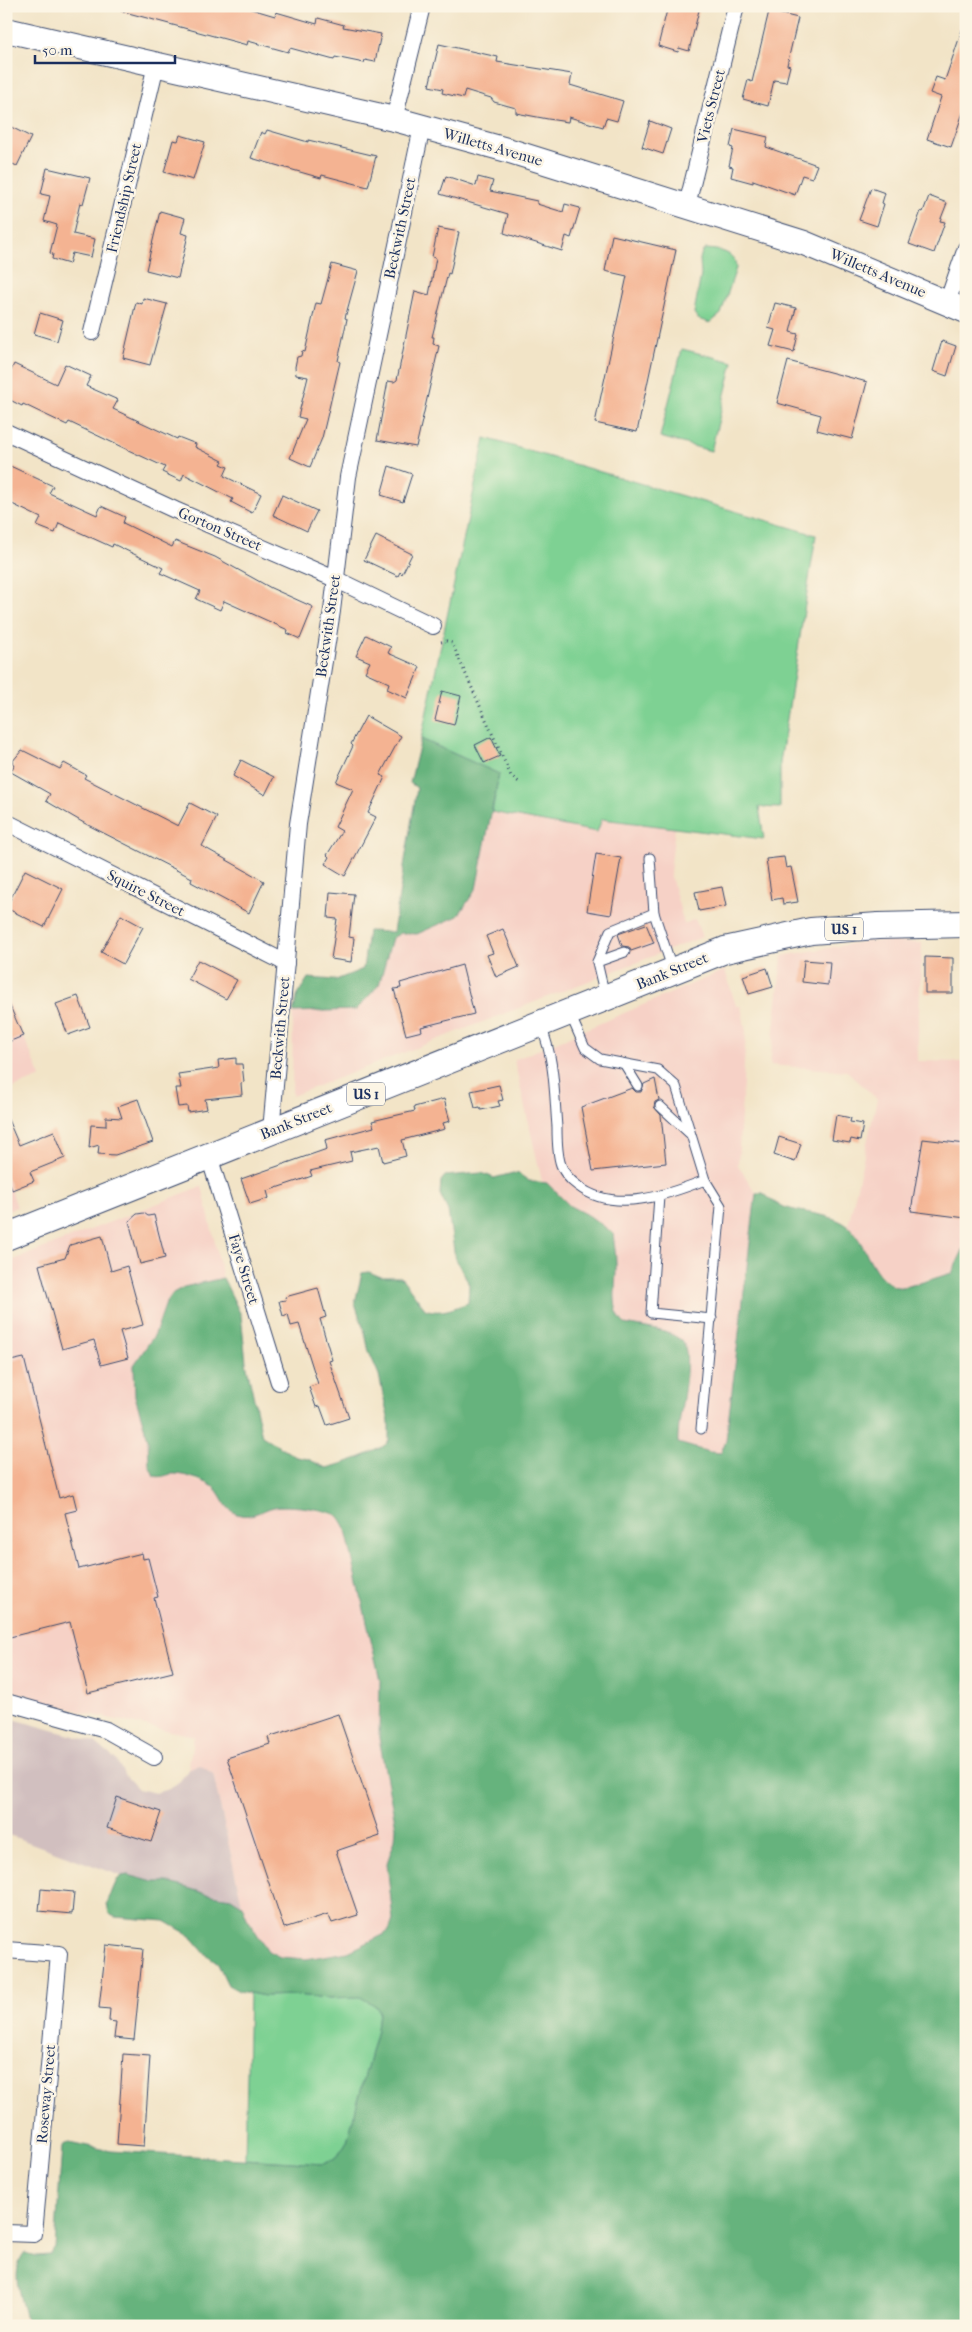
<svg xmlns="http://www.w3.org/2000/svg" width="972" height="2332" font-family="'IM FELL French Canon',serif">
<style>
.built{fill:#f6d1c6}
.industrial{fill:#d1bfbf}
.green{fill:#7ed193;stroke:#4c8078}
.forest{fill:#66b37d;stroke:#40716e}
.building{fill:#f4b392}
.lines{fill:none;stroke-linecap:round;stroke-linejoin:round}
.lane-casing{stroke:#3b4a6e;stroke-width:11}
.street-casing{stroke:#3b4a6e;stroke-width:18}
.secondary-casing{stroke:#3b4a6e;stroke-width:26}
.primary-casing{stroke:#3b4a6e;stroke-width:28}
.path{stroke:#3b4a6e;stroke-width:3;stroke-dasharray:1 4;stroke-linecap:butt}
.lane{stroke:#fff;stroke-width:9}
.street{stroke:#fff;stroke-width:16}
.secondary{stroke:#fff;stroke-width:24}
.primary{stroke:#fff;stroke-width:26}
.labels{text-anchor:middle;stroke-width:5;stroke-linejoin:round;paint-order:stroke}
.shield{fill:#fcf5e5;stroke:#5e6a86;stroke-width:1}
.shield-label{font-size:14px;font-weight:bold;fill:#1b2f5e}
.street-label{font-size:15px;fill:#1b2f5e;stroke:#fcf5e5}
</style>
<rect width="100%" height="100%" fill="#fcf5e5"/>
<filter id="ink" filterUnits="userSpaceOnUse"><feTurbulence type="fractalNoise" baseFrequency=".02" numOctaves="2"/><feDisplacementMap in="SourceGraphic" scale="10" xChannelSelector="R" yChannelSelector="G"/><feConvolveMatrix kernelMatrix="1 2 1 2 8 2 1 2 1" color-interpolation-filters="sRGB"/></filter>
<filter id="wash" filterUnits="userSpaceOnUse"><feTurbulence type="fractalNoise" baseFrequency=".0096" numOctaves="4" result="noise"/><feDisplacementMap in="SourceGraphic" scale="20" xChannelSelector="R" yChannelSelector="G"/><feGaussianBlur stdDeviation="1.12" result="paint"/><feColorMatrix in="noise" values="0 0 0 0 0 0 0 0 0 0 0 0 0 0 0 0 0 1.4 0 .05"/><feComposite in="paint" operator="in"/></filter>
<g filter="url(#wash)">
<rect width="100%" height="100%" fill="#f2e4c7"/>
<!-- built -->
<g class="built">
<path d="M492,812L597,832L602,819L675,828L670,873L684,924L695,919L702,937L292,1096L293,1012L356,1010L379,985L393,932L476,889Z"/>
<path d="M868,941L922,943L917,1061L966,1062V1244L953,1273L927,1279L910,1287H897L886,1280L874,1267L860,1240L848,1226L877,1099L847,1071L770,1065L782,956Z"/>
<path d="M725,970L736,1006H741L746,1032L738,1165L756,1193L726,1440L721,1453L709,1452L678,1443L677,1431L686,1386V1350L669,1334L625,1324L620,1320L615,1302L616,1264L613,1233L591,1217L570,1206L547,1183L542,1181L514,1060Z"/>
<path d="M6,996L41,1077L6,1091Z"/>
<path d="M6,1175L17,1207L6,1211Z"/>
<path d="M202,1186L223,1278L184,1287L166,1303L155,1334L135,1365V1396L148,1439L149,1465L160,1478L172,1474H185L196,1481L208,1483L218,1490L227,1507L250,1515L275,1507L300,1506L338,1516L345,1526L380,1680L379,1738L396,1827L395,1839L387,1863L393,1920L389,1931L383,1935L348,1952L306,1959L280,1957L268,1951L247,1918L242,1905L213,1774L200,1766L188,1770L194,1736L88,1714L6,1689V1263Z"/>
</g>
<!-- industrial -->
<path class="industrial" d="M6,1717L95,1742L116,1760L124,1774L138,1789L155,1793L169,1789L180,1781L188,1770L200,1765L213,1774L242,1905L231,1898L211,1895L167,1882H153L128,1875L122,1876L6,1834Z"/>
<!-- green -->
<g class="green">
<path d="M706,249C720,250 736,252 736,268L721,314L710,323L698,319L694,313L701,275L700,259L702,252Z"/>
<path d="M682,349L733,362L711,451L660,437Z"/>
<path d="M485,438L816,535L780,763V808L759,807L764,839L602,819L597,832L492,812L499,774L421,739Z"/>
<path d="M249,1993L265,1996L296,1995L328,1998L360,1996L376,2006L379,2011L377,2030L347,2142C341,2153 335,2160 323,2164L245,2159Z"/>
</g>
<!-- forest -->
<g class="forest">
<path d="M421,739L499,774L476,889L458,916L417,934L401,933L392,938L379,985L356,1010L293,1012L298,994L308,978L336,980L363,969L368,931L393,932L417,788L410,783Z"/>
<path d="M482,1173L494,1178L513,1173L519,1174L529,1181L547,1183L570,1206L591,1217L613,1233C614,1243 616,1254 616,1264C617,1282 609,1311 625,1324C642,1328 667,1329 681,1340C696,1353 676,1422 678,1443L709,1452L721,1453L726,1440L756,1193H762C769,1197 776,1205 784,1207C804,1214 834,1213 850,1228C866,1243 872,1280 897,1287C906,1289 940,1276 952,1273L966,1244V2326H28C23,2304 8,2273 25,2253L36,2256L50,2255L55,2248L62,2146L69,2142L111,2151L323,2164C335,2160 341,2153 347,2142L377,2030L379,2011L376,2006L360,1997L328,1998L296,1995L265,1996L239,1991L228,1985L217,1962L207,1955L191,1936L165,1921L115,1917L109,1914L107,1903L117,1880L122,1876L128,1875L153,1882H167L211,1895L231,1898L242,1905L247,1918L268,1951L280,1957L306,1959L348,1952L383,1935L389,1931L393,1920L387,1863L395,1839L396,1827L379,1738L380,1680L345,1526C343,1523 341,1518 338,1516C329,1509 286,1504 274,1507C261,1510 251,1519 237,1514C222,1508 223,1491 209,1484C201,1480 181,1473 172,1474C165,1475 162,1478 154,1476L149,1465L148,1439L135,1396L134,1365L155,1334L166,1303L173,1293L184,1287L223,1278L241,1315L246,1362L262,1436L296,1457L308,1459L326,1468C340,1465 383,1451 389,1441V1422L379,1375L369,1352L365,1333L355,1303L362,1273L369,1272L381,1277H401L425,1309C441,1315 453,1308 468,1303L469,1284L455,1257L448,1211L440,1194L441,1181L445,1176Z"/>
</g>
<g id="blocks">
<!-- building -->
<g class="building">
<path d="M122,6H241L275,16L276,12L317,24L318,18L344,25L343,27L381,34L375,62L365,60L364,63L335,57L334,60L290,48L288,52L248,41L247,45L121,11Z"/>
<path d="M668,6H700L689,51L679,48L678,52L658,46Z"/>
<path d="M769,11L798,18L787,65L790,66L786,82L774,80L768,106L743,99L748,80L752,82Z"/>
<path d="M963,27L966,28V104L951,147L927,139L941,97L930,93L936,77L945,80Z"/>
<path d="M439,44L498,57L497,62L572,74L570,85L623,101L617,121L606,118L603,127L569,117L568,122L548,119L516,113V108L494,102L491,98L465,90L463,98L442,93L443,89L429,86Z"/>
<path d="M650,121L671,129L663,154L642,147Z"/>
<path d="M11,127L31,137L17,166L6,161V136Z"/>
<path d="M734,129L768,137L766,147L817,165L812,178L802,175L795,195L753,180V183L731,177L733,167L729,166L733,148L730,147Z"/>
<path d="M267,130L308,142V140L376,156L368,187L322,175L321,178L251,158L261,132L265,134Z"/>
<path d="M180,135L205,142L193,180L164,172L173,140L178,141Z"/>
<path d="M47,168L90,178L83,204L80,203L73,234L95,239L91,257L72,253L69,264L52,259L53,254L50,253L57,225L44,221L50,196L41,194Z"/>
<path d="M446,176L476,186L478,177L493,181L490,191L537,201V204L563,212L565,204L580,208L571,238L566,236L562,251L504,233L508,214L440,194Z"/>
<path d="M871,188L885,193L882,203L884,204L877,226L859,220Z"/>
<path d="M929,196L947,203L940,221L945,222L934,253L909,244L921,211L923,212Z"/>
<path d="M160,211L185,218L181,233L188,235L178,278L146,270Z"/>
<path d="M438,228L459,232L450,274L448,273L432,337H434L433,344L439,346L416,447L377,440L388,381L394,382L397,380L415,291L429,295L436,258L432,257Z"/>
<path d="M612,235L676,250L637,432L595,423L627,276L605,271Z"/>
<path d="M332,264L358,271L345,318L347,319L338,361L340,362L322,438L310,467L290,458L306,419L298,417L308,377L296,375L295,367L297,357L301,356L302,351L305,352L316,303L321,304Z"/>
<path d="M143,298L167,304L150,365L123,358L136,302L142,304Z"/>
<path d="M775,303L796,308L790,332L798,334L794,352L770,346L775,330L768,328Z"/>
<path d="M40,313L63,320L57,341L34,334Z"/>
<path d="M942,341L956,346L947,376L933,371Z"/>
<path d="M788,361L867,382L852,439L817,430L821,415L777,403Z"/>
<path d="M14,364L56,384L65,364L91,376L86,386L118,400L113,409L177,439L178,437L196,444L195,447L223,461L221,464L228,467L224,476L261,494L252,513L231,502L233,499L184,474L181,481L162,472L165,467L126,449L69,422L67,425L23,404L22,406L6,398V381Z"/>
<path d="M6,464L53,486L49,493L97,515L101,506L125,517L123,523L172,547L175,541L215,557L271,588L313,607L300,639L287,633L288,630L224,601L220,610L196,599L200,591L160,573L163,568L113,544L112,547L59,523L55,533L37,526L41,518L6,501Z"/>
<path d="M389,466L412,474L403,502L381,495Z"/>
<path d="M282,495L317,511L307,531L273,515Z"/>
<path d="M376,536L412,554L402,574L400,572L398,576L364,560Z"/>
<path d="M366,635L391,647L388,653L420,667L407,698L387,689L389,683L365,672L370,662L356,656Z"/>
<path d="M442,691L461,696L454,725L435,720Z"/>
<path d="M366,716L401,736L380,775L385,777L368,813L376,817L345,876L325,864L329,857L327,855L342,831L335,827L353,789L336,782L353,746L351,744Z"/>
<path d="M491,737L500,756L484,763L475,745Z"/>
<path d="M22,750L60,769L64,763L86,775L84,778L178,826L190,803L217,817L202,846L264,881L249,913L191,882L192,878L84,823L46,801L50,794L11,772L14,765L12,762Z"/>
<path d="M241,760L274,777L265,795L233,776Z"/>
<path d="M596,854L621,858L611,915L587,911Z"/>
<path d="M784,857L786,868L791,867L798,902L783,904L782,898L772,900L766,859Z"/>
<path d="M25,870L63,889L44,927L6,908Z"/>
<path d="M722,887L726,906L699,911L695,892Z"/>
<path d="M330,892L354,894L349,937L354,938L351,962L331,959L337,919L328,918Z"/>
<path d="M121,915L143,927L123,964L101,952Z"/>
<path d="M646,924L654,943L631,951L629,947L622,946L618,934Z"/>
<path d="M503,929L519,967L496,977L487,955L493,953L486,936Z"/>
<path d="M925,957L953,958V993H925Z"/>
<path d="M198,960L237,980L226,999L188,979Z"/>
<path d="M804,960L830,962L828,985L802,982Z"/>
<path d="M462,965L474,1014L421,1027L422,1031L406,1035L394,989L401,988L400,983Z"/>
<path d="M767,968L773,987L749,994L743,976Z"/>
<path d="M78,996L90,1027L68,1035L56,1004Z"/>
<path d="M6,997L23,1036L6,1043Z"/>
<path d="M236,1058V1064H242L244,1082L241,1083L242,1095L205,1099L207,1109L188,1112L187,1106L178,1107L175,1088H181L178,1074L219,1068L218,1060Z"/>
<path d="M655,1079L659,1100L655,1102L654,1107L661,1115L666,1163L593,1171L581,1107L632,1088L636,1092H641L644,1084Z"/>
<path d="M499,1085L503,1100L498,1101L500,1106L481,1110L480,1107L475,1108L471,1091Z"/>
<path d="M138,1099L153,1142L115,1155L98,1154L99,1145L89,1148L91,1125L106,1126V1117L122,1118L118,1106Z"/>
<path d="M444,1099L450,1121L443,1123L445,1129L402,1140L406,1156L383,1162L379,1146L350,1152L352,1161L310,1171L312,1176L267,1191L269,1198L250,1204L241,1179L327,1149L325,1140L374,1127L372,1121L415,1111L414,1107Z"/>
<path d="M6,1115L19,1145L54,1131L65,1158L30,1172L34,1181L12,1190L6,1175Z"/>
<path d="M836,1115L851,1118L850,1122L863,1124L860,1141L851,1139L850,1143L832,1140Z"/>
<path d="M779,1137L801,1144L795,1162L774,1155Z"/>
<path d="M923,1139L966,1144V1218L911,1211Z"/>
<path d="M144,1213L148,1216L154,1215L165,1258L140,1264L129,1221L137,1214Z"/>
<path d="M102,1236L111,1271L127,1266L143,1325L120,1331L128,1358L101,1365L94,1340L62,1349L39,1265L65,1258L70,1245Z"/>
<path d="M318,1288L326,1317L320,1319L332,1360L329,1361L349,1418L327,1425L320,1406L316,1407L309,1387L318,1384L299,1324L291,1326L288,1314L283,1316L279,1301L286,1300L285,1297Z"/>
<path d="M24,1358L59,1498L73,1494L77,1510L65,1513L79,1569L142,1553L143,1559L148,1558L158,1597L154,1598L173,1672L88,1693L70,1622L6,1638V1362Z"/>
<path d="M338,1714L380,1836L336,1851L358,1915L332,1923L328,1914L284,1928L227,1758L270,1744L268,1737Z"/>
<path d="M117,1797L161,1812L151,1842L107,1828Z"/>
<path d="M41,1889L74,1892L72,1914L39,1911Z"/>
<path d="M106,1945L143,1949L134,2040L114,2038L116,2022L109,2021L110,2009L99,2008Z"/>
<path d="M123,2054L150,2056L144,2146L117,2144Z"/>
</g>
</g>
</g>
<g filter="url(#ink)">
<use href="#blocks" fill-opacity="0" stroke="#3b4a6e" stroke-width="1"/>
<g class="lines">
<!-- lane casing -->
<g class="lane-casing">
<g id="lane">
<path d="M650,858L654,913"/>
<path d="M597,962L625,952"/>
<path d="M605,996L597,962L610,931L654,913L672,968"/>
<path d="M541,1026C555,1061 554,1091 557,1127C557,1139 557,1154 561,1165C564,1173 571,1181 578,1186C614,1214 667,1195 705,1180L676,1086L658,1070L600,1059L585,1048L570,1014"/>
<path d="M625,1065L638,1086"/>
<path d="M660,1106L689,1133"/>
<path d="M659,1196L651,1313L712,1319"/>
<path d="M701,1429L721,1206L705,1180"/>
</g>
</g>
<!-- street casing -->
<g class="street-casing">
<g id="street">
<path d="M394,119L422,6"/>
<path d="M687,205L736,6"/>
<path d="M947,303L966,248"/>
<path d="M92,332L156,65"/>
<path d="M6,432L175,510L335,579L433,626"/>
<path d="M6,822L286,963"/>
<path d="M271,1131L298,824L332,611L348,477L422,127"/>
<path d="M209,1156L279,1382"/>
<path d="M6,1702L106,1730L154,1757"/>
<path d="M6,1950L59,1954L34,2234L6,2233"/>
</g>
</g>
<!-- secondary casing -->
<g class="secondary-casing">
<path id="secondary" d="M6,30L394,119L507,150L804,243L966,311"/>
</g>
<!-- primary casing -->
<g class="primary-casing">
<path id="primary" d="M6,1237L725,950L811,931L878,926L966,924"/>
</g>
<!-- path -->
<path class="path" d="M441,642L446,641L452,643L511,776L519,782"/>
<!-- lane -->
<use href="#lane" class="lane"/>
<!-- street -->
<use href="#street" class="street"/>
<!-- secondary -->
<use href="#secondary" class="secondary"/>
<!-- primary -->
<use href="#primary" class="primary"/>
</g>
</g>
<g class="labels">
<!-- shield labels -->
<g class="shield">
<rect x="825" y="917.5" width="38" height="23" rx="4"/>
<rect x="347" y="1082.5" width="38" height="23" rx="4"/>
</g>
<g class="shield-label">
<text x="844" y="934">US 1</text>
<text x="366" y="1099">US 1</text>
</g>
<!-- street labels -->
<g class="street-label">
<text transform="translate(711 106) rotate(-76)" y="5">Viets Street</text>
<text transform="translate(493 147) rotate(16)" y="5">Willetts Avenue</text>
<text transform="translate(124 198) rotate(-77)" y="5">Friendship Street</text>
<text transform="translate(400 228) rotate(-78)" y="5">Beckwith Street</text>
<text transform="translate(878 273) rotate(23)" y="5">Willetts Avenue</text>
<text transform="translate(220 529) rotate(23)" y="5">Gorton Street</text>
<text transform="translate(328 626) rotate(-82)" y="5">Beckwith Street</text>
<text transform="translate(146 893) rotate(27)" y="5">Squire Street</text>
<text transform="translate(672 971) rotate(-22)" y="5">Bank Street</text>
<text transform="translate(280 1028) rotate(-85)" y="5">Beckwith Street</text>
<text transform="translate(296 1121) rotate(-22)" y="5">Bank Street</text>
<text transform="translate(244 1269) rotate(73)" y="5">Faye Street</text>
<text transform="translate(46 2094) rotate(-85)" y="5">Roseway Street</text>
</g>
</g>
<!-- margin -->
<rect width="972" height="2332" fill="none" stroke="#fcf5e5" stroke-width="25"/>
<!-- scale -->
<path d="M35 55v8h140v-8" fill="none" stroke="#1b2f5e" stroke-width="2.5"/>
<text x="42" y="55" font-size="15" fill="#1b2f5e" stroke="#fcf5e5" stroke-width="4" paint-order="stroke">50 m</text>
</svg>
